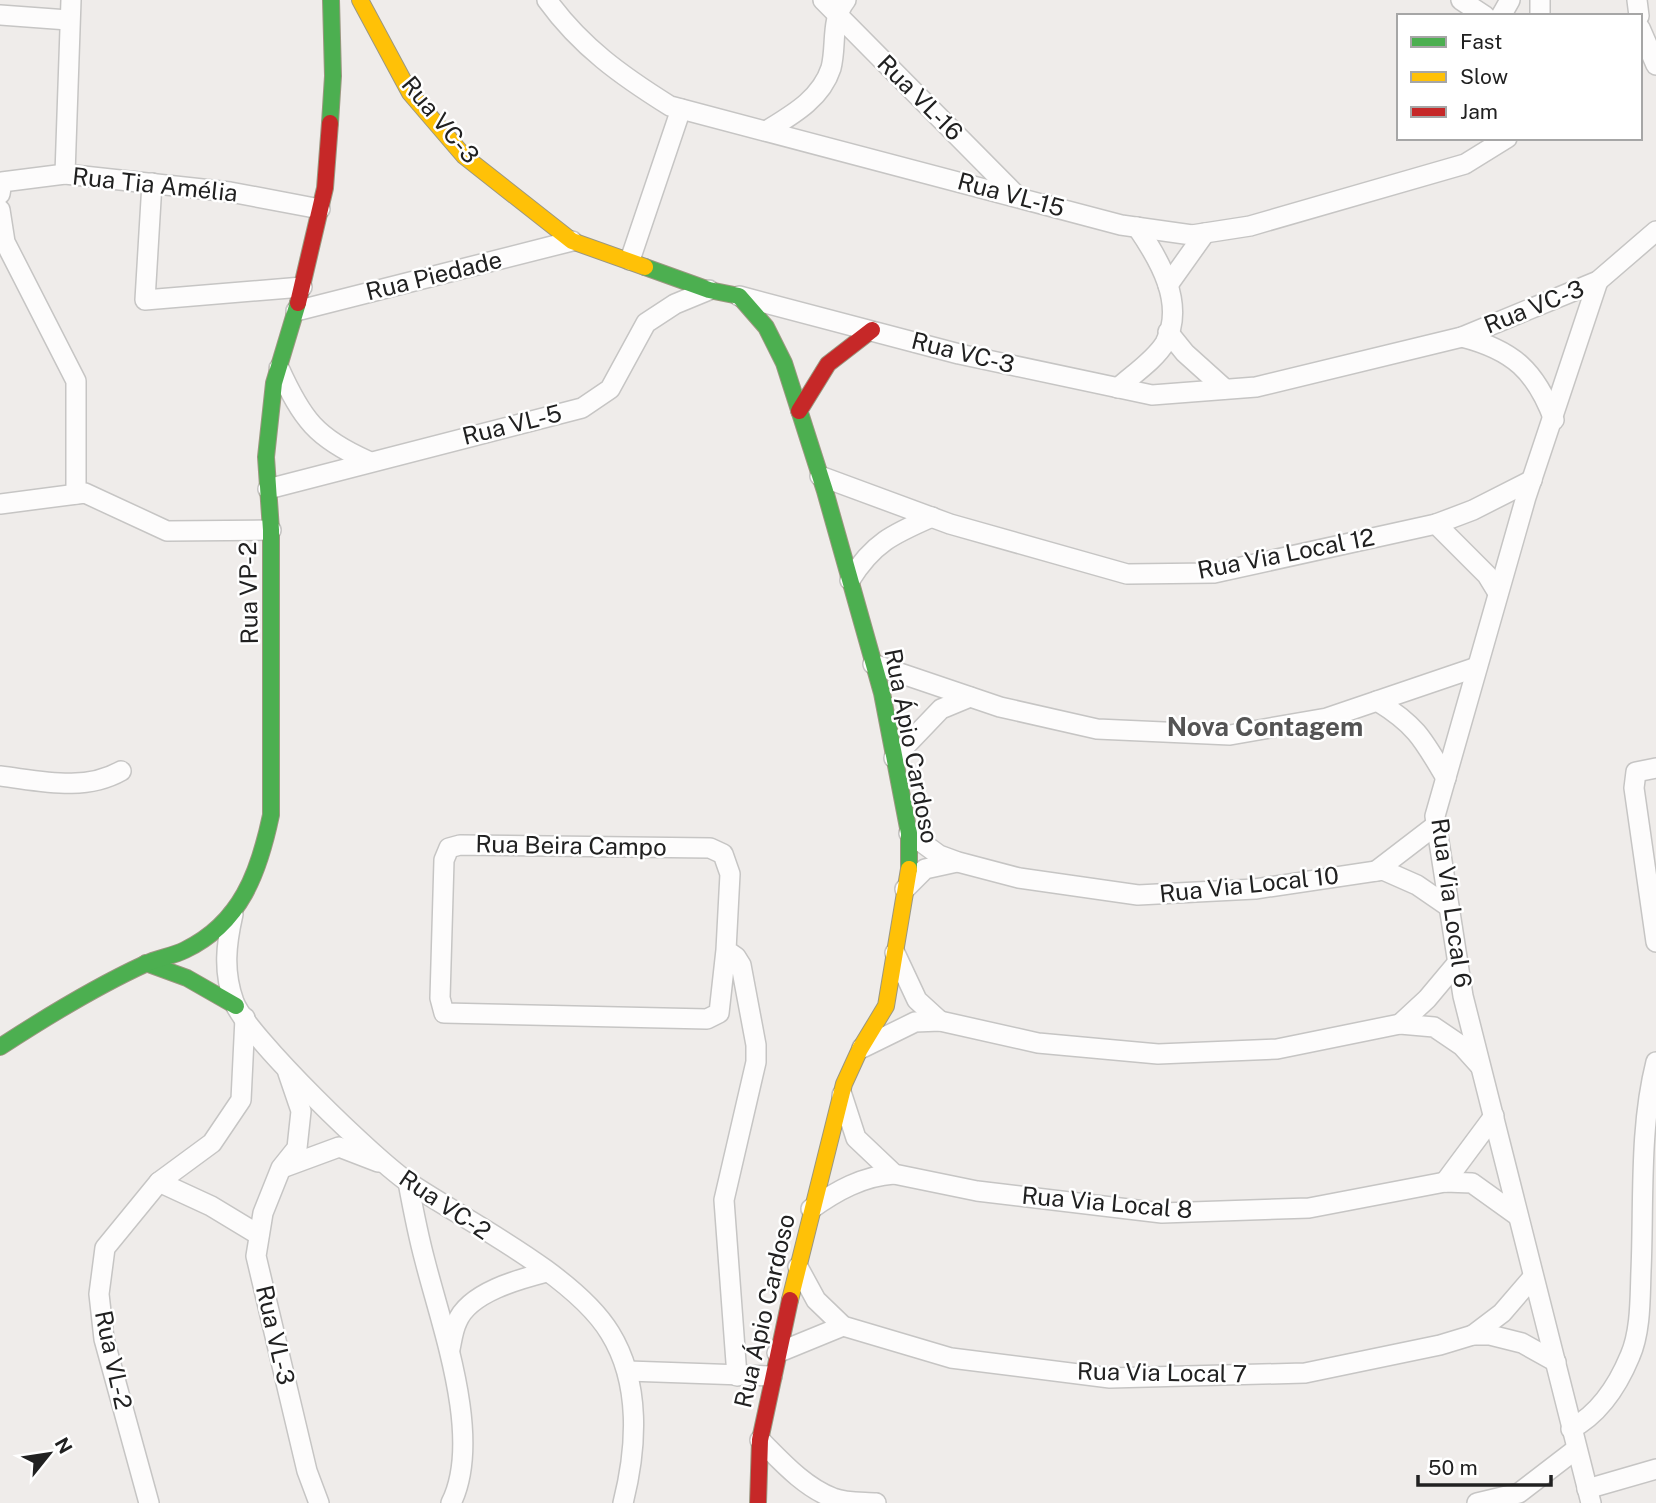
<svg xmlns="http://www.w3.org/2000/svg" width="1656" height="1503" font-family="'Public Sans',sans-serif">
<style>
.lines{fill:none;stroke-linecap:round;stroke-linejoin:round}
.street-casing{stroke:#c6c5c4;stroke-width:22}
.fast-casing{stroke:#9b9780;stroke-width:18}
.slow-casing{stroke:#9b9780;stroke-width:18}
.jam-casing{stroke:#9b9780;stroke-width:18}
.street{stroke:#fdfcfc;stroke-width:19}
.fast{stroke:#4caf50;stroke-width:16}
.slow{stroke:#ffc107;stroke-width:16}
.jam{stroke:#c62828;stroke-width:16}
.labels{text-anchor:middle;stroke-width:5;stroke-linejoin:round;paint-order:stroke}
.street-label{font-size:24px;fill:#212121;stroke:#fff}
.neighbourhood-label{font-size:26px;font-weight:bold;fill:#545454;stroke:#fff}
</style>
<rect width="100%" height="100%" fill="#efecea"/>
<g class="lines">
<!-- street casing -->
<g class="street-casing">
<g id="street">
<path d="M547,0C581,47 622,76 670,106L1121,225L1192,235L1250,226L1465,164L1507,138"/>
<path d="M823,0L1017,196"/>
<path d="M1461,0L1485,16"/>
<path d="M1540,0V16"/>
<path d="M1637,0L1639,16"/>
<path d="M0,15L68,20"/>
<path d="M1501,16L1510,0"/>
<path d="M1640,28L1656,65"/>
<path d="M766,131C792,115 821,99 831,68C837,45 830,20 846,0"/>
<path d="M65,174L71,0"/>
<path d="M152,183L145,300L302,287"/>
<path d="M0,194L2,182L65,174L230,192L320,209"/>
<path d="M0,210L5,242L76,381V494"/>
<path d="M630,260L681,109"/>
<path d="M1168,285L1205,233"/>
<path d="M739,296L959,354L1152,395L1256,387L1462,337L1598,281L1656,231"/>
<path d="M296,311L572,241"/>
<path d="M1168,332L1185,353L1225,389"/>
<path d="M1462,337C1513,350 1536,371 1554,420"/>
<path d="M279,368C302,419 316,438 368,461"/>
<path d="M1118,388C1132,375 1155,360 1165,343C1186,304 1159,259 1137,227"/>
<path d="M820,476L950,524L1127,574L1214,573L1436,524L1487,575L1498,593"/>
<path d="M268,489L582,408L610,389L646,323L675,304L709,290"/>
<path d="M0,504L85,493L167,531L271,530"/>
<path d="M1436,524L1473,510L1532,480"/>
<path d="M850,580C873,543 893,534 932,517"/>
<path d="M873,664L1000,707L1097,729L1230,735L1327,718L1477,667"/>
<path d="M1377,701C1416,725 1423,739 1446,778"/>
<path d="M894,758L941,709L970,697"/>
<path d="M0,776C41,781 84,792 121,771"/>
<path d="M909,833L939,855L958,862L1019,878L1138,895L1255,889L1383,870L1417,885L1449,907"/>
<path d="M1376,871L1436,825"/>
<path d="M905,889L925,869L957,862"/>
<path d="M233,914C226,945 223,971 234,1002C247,1036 377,1162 411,1184C468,1222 575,1275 610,1333C641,1383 637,1448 623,1503"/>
<path d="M1656,942L1634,788L1636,772L1656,768"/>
<path d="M726,950L719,1013L707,1019L444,1013L440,998L444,860L449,848L460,845L710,848L723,854L730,874L726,950L736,957L741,965L756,1045V1062L724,1200L737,1376"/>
<path d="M895,953L917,1000L940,1021"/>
<path d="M1400,1024L1427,999L1458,962"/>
<path d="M862,1048L915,1022L940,1021L1038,1043L1158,1054L1277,1049L1400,1024L1434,1027L1462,1046L1480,1066"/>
<path d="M288,1073L301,1111L297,1148L281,1168L263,1213L256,1256L307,1471L319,1503"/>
<path d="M842,1095L856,1138L894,1174L977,1191L1162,1213L1309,1208L1445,1182L1472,1183L1518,1216"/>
<path d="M282,1168L339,1147L378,1162"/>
<path d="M159,1182L211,1206L259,1235"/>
<path d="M408,1182C413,1209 418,1235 425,1261C442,1328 483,1439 451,1503"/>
<path d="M1445,1182L1494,1116"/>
<path d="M811,1209C836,1191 863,1176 894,1174"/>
<path d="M798,1267L816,1300L843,1326L951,1358L1110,1378L1305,1373L1440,1345L1473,1335H1490L1522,1343L1556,1362"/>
<path d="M1473,1335L1502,1313L1533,1277"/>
<path d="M450,1349C452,1340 453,1330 457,1322C469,1292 520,1279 547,1272"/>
<path d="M777,1353L843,1326"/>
<path d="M628,1371L772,1376"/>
<path d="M1571,1429C1599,1414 1618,1385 1630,1356C1641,1331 1640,1297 1641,1271C1644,1202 1639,1129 1656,1062"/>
<path d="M760,1440C781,1461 804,1487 833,1498C845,1503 863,1502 876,1503"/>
<path d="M1587,1489L1656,1469"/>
<path d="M149,1503L104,1339L99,1294L105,1248L159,1182L212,1143L241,1100L245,1018"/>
<path d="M1477,1503L1519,1493L1575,1450"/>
<path d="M1591,1503L1463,996L1435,816L1526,497L1598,281"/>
</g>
</g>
<!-- fast casing -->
<g class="fast-casing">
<g id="fast">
<path d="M330,123L333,76L331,0"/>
<path d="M645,267L709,290L739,296L766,327L784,363L825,491L882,693L909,833V869"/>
<path d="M146,963L187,978L236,1006"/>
<path d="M0,1047C46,1017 95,987 145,964C158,958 173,956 185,950C241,923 259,872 271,815V530L266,457L274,383L298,303"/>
</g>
</g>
<!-- slow casing -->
<g class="slow-casing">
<g id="slow">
<path d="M360,0L410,93L464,156L572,241L645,267"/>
<path d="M790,1300L844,1084L860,1049L886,1006L909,869"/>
</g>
</g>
<!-- jam casing -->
<g class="jam-casing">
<g id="jam">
<path d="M298,303L325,188L330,123"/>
<path d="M799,411L828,364L872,330"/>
<path d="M758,1503L760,1440L790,1300"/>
</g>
</g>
<!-- street -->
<use href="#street" class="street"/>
<!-- fast -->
<use href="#fast" class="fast"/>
<!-- slow -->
<use href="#slow" class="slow"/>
<!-- jam -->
<use href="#jam" class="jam"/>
</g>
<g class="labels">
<!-- street labels -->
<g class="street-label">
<text transform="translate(920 98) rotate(45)" y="8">Rua VL-16</text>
<text transform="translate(440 120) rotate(50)" y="8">Rua VC-3</text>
<text transform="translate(155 185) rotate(6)" y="8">Rua Tia Amélia</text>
<text transform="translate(1011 195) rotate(15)" y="8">Rua VL-15</text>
<text transform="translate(434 276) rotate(-14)" y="8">Rua Piedade</text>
<text transform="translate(1534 307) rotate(-22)" y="8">Rua VC-3</text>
<text transform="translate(963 353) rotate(14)" y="8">Rua VC-3</text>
<text transform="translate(512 425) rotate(-14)" y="8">Rua VL-5</text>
<text transform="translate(1286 554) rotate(-11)" y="8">Rua Via Local 12</text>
<text transform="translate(249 593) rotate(-91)" y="8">Rua VP-2</text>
<text transform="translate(911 746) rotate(79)" y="8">Rua Ápio Cardoso</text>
<text transform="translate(571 846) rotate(1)" y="8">Rua Beira Campo</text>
<text transform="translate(1249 885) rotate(-6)" y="8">Rua Via Local 10</text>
<text transform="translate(1451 903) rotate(82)" y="8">Rua Via Local 6</text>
<text transform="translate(1107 1203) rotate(5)" y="8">Rua Via Local 8</text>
<text transform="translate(445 1205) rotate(34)" y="8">Rua VC-2</text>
<text transform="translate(765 1311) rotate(-77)" y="8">Rua Ápio Cardoso</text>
<text transform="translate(275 1335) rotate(77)" y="8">Rua VL-3</text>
<text transform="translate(113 1360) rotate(78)" y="8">Rua VL-2</text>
<text transform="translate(1162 1373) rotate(1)" y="8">Rua Via Local 7</text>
</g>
<!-- neighbourhood labels -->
<g class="neighbourhood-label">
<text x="1265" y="736">Nova Contagem</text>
</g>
</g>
<!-- legend -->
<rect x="1397" y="14" width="245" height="126" fill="#ffffff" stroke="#a6a6a6" stroke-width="2"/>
<rect x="1411" y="37" width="35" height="10" fill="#4caf50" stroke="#a6a6a6" stroke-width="2"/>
<text x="1460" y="49" font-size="21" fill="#212121">Fast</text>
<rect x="1411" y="72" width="35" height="10" fill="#ffc107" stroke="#a6a6a6" stroke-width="2"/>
<text x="1460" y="84" font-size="21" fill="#212121">Slow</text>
<rect x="1411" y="107" width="35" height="10" fill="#c62828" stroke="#a6a6a6" stroke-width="2"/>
<text x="1460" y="119" font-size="21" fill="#212121">Jam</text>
<!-- north arrow -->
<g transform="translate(49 1454) rotate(60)" stroke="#ffffff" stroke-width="5" paint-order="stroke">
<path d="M0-5L12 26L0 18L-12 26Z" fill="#212121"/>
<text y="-10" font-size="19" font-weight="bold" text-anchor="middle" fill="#212121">N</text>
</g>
<!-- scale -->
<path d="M1418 1475v10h133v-10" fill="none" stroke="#212121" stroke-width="3.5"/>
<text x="1428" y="1475" font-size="21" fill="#212121" stroke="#ffffff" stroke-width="5" paint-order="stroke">50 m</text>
</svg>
